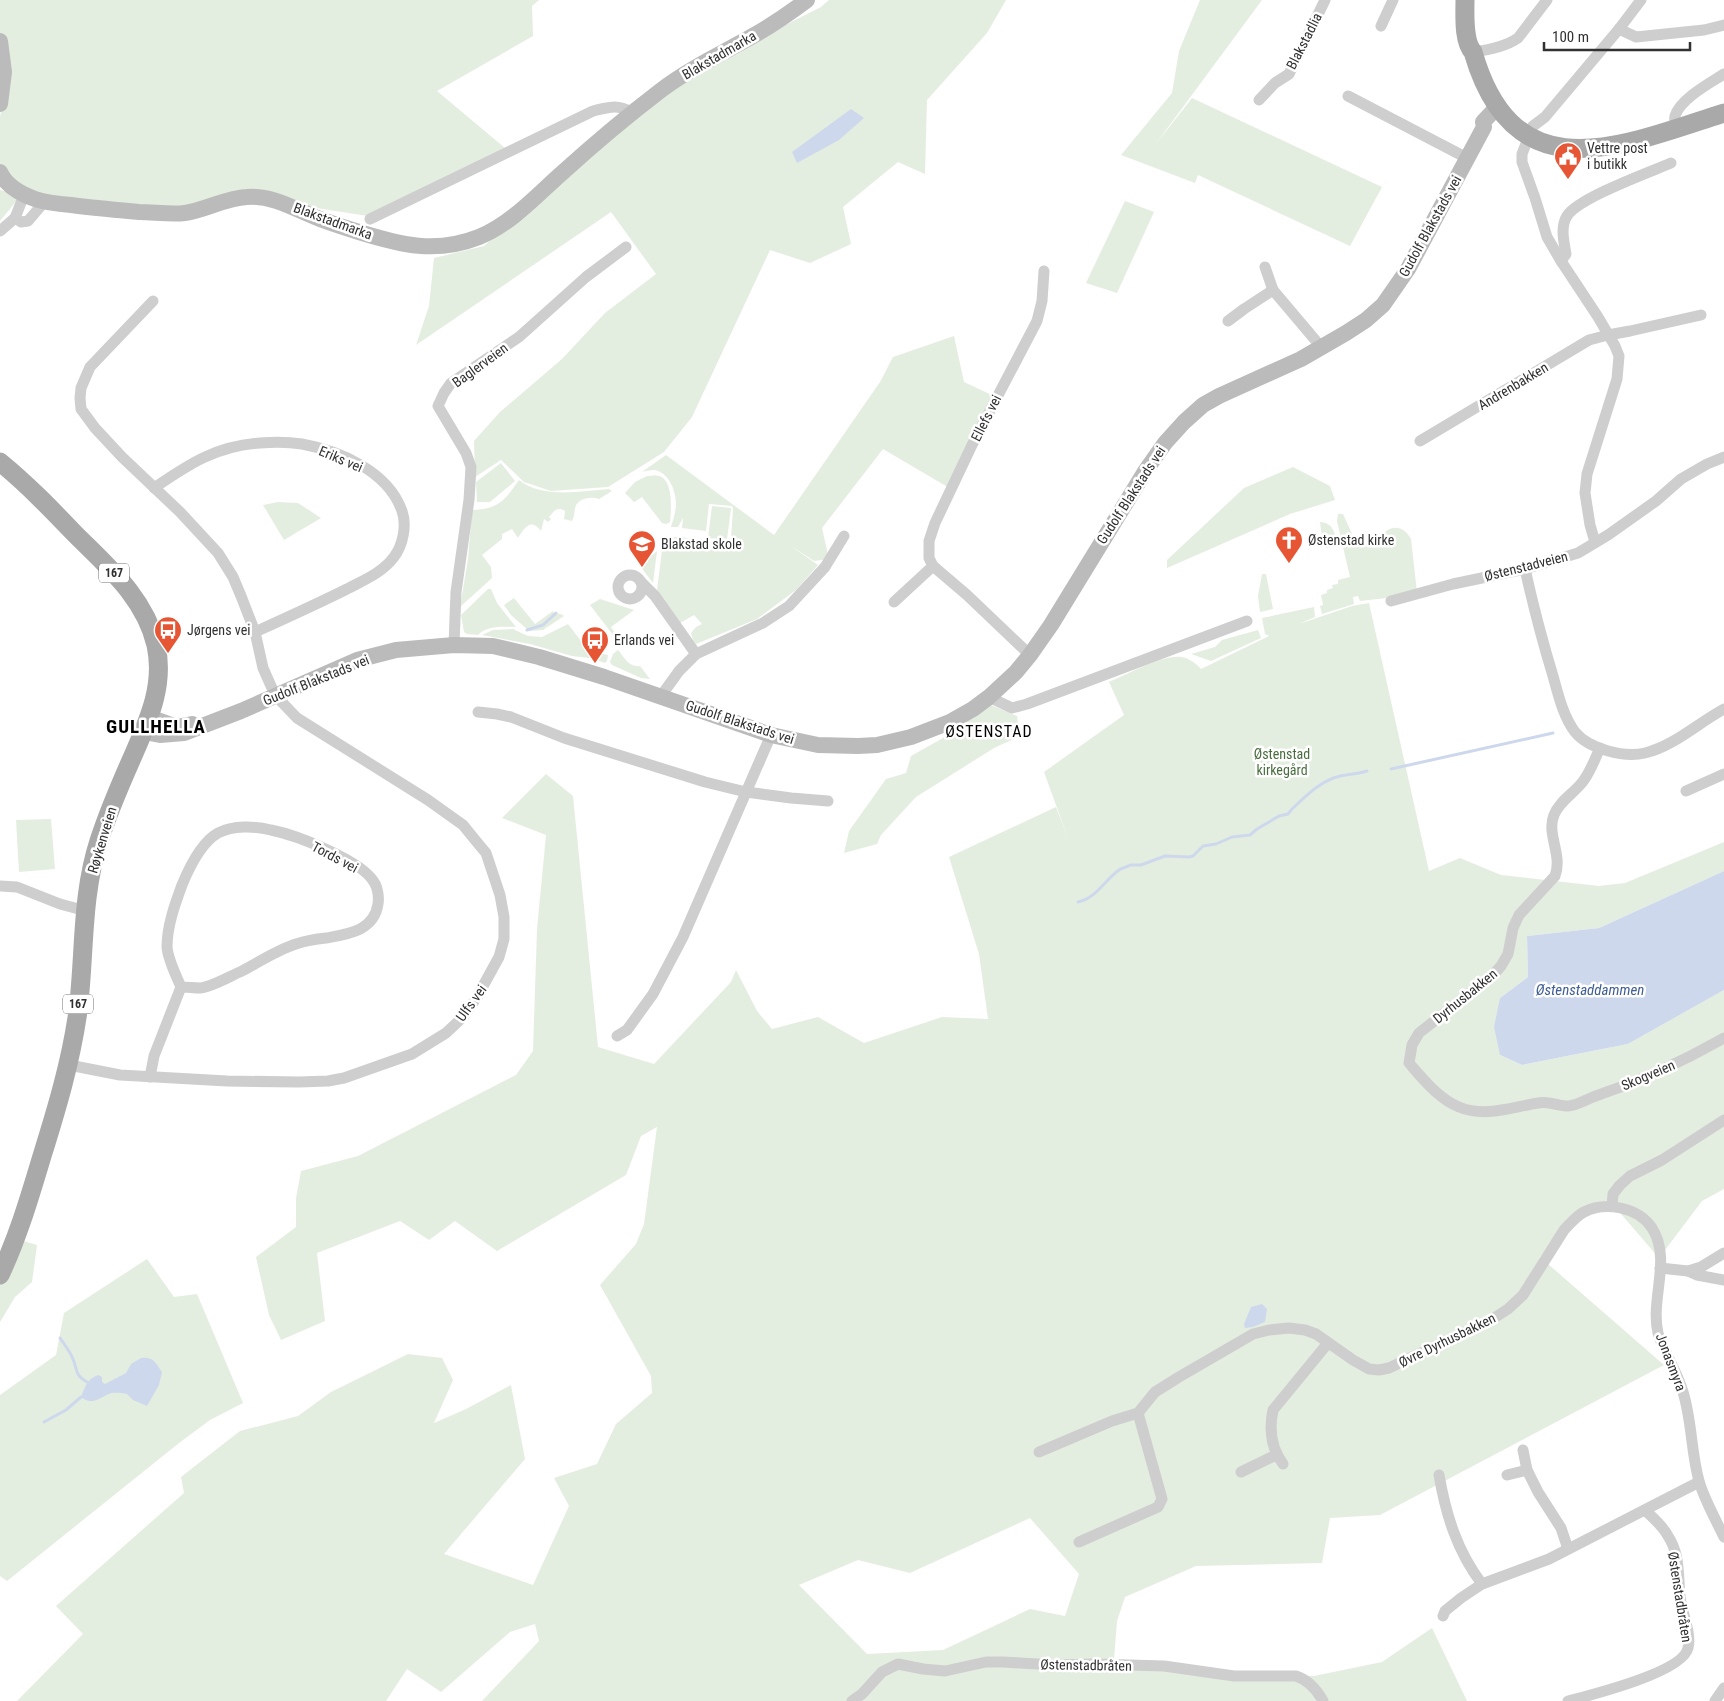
<svg xmlns="http://www.w3.org/2000/svg" width="1724" height="1701" font-family="'Roboto Condensed',sans-serif">
<style>
.green{fill:#e4eee0;fill-rule:evenodd}
.water{fill:#cdd8ed}
.lines{fill:none;stroke-linecap:round;stroke-linejoin:round}
.stream{stroke:#cdd8ed;stroke-width:3}
.street{stroke:#cecece;stroke-width:11}
.secondary{stroke:#bbb;stroke-width:16}
.primary{stroke:#a9a9a9;stroke-width:19}
.labels{text-anchor:middle;stroke-width:5;stroke-linejoin:round;paint-order:stroke}
.shield{fill:#fff;stroke:#6f6f6f;stroke-width:1}
.shield-label{font-size:12px;font-weight:bold;fill:#313131}
.street-label{font-size:14px;fill:#313131;stroke:#fff}
.poi-label{font-size:14px;fill:#313131;stroke:#fff;text-anchor:start}
.park-label{font-size:14px;fill:#486e3e;stroke:#fff}
.water-label{font-size:15px;font-style:italic;fill:#3e5d95;stroke:#fff}
.quarter-label{font-size:16px;letter-spacing:1px;fill:#000;stroke:#fff}
.district-label{font-size:19px;font-weight:bold;letter-spacing:1px;fill:#000;stroke:#fff}
</style>
<rect width="100%" height="100%" fill="#fff"/>
<!-- green -->
<g class="green">
<path d="M0,0H539L532,6L533,36L437,91L505,148L368,216L264,200L160,212L47,203L0,175V117L6,84L0,36Z"/>
<path d="M829,0H1006L987,33L927,100L925,174L898,162L843,207L851,244L810,263L770,250L692,417L664,452L608,487L551,491L524,482L501,460L475,477L474,441L500,412L562,359L605,313L656,274L611,212L416,345L429,306L434,258L484,246L622,123L706,65L821,7Z"/>
<path d="M1200,0H1262L1155,145L1192,98L1382,187L1350,246L1198,175L1195,183L1121,155L1172,93L1179,51Z"/>
<path d="M0,190L9,192L18,199L0,221Z"/>
<path d="M1125,201L1154,212L1117,293L1086,283Z"/>
<path d="M954,336L964,382L996,397L951,489L883,449L822,528L829,559L814,561L788,544L818,565L796,590L757,619L696,644L693,640L691,633L696,627L702,624L694,615L680,623L657,590L662,550C670,526 695,540 710,550L736,540L731,539L733,508L732,506L709,504L706,531L682,528L683,518L678,527H671C673,520 676,512 676,504C676,491 669,472 654,470C650,470 645,471 642,472L666,455L774,535L880,382L893,357Z"/>
<path d="M501,463L515,481L490,502H477L476,482Z"/>
<path d="M1293,467L1330,486L1335,500L1290,514L1167,568V560L1244,488Z"/>
<path d="M647,476C650,476 655,475 659,476C674,480 671,511 670,522L666,524L662,523L642,497L634,502L625,493L635,482Z"/>
<path d="M519,480C542,499 582,491 609,489L612,491L599,499C592,496 580,498 576,505C574,510 575,515 572,521L564,519L565,511C556,506 554,512 549,517L551,519L548,522L544,519L541,531C530,517 524,529 518,538L512,529L502,534V539L482,555L491,567L492,578L460,607L468,559L472,510C499,509 505,500 519,480Z"/>
<path d="M278,502L298,503L321,518L284,540L263,505Z"/>
<path d="M712,506L731,508L727,540L708,538Z"/>
<path d="M1338,514H1343L1353,536C1360,539 1369,544 1376,541C1380,539 1382,534 1385,532C1395,524 1405,528 1411,539L1417,592L1396,597L1360,601L1358,596L1353,597L1354,604L1322,614L1320,606L1323,605L1321,595L1327,593V590L1333,588L1332,585L1338,584V580L1350,577L1337,521Z"/>
<path d="M1320,522C1334,523 1335,534 1338,545L1326,548L1325,545L1320,546L1318,539L1322,538Z"/>
<path d="M657,551L653,583L640,566Z"/>
<path d="M1262,574H1266L1273,609L1260,612L1258,596Z"/>
<path d="M488,589H491L497,603L516,627C503,627 488,625 478,635L467,634L464,632L461,615Z"/>
<path d="M514,598L535,624L553,611L554,613L561,614L564,616L543,630L529,631L511,615L504,605Z"/>
<path d="M600,599L634,610L611,627L615,633L613,635L590,605Z"/>
<path d="M1369,603L1429,871L1460,858L1501,875L1599,886L1625,883L1724,842V871L1599,928L1527,936L1528,977L1500,998V1055L1522,1065L1628,1044L1724,990V1189L1702,1201L1659,1258L1609,1200L1582,1207L1540,1257L1664,1365L1380,1515L1330,1518L1322,1563L1196,1566L1125,1597L1117,1621L1114,1659L1221,1674L1314,1676L1382,1662L1432,1628L1467,1701H482L539,1641L535,1624L510,1632L441,1692L407,1669L386,1701H17L83,1634L56,1606L184,1493L181,1477L240,1431L298,1416L331,1392L408,1354L442,1358L453,1380L434,1423L466,1409L511,1385L525,1459L444,1554L533,1585L569,1506L554,1478L597,1464L616,1424L652,1393L651,1376L600,1285L636,1244L644,1224L657,1127L641,1136L626,1175L497,1251L455,1221L429,1240L400,1221L317,1253L325,1321L281,1340L269,1315L256,1257L296,1227V1198L301,1171L358,1156L516,1075L533,1051L537,929L546,835L502,818L546,774L573,796L598,1047L654,1064L731,982L736,970L757,1011L772,1029L818,1017L864,1043L942,1017L988,1019L979,954L949,857L1056,807L1068,838L1044,772L1124,715L1109,682C1129,674 1161,655 1181,657C1189,658 1197,664 1201,669L1269,636L1265,634L1262,618L1314,607L1315,617L1299,624L1352,606ZM1030,1518L1079,1574L1065,1616L1030,1609L943,1650L867,1654L799,1585L858,1560L910,1573Z"/>
<path d="M568,624L588,650L608,655L607,661L605,663L596,660V657L592,656L589,658L572,656L530,644L482,635L493,630L513,629L528,636L542,637Z"/>
<path d="M1258,630L1261,638L1211,661L1191,654L1215,647L1222,640Z"/>
<path d="M618,650C624,657 629,668 640,666L650,679L641,678L612,665L610,662L613,654Z"/>
<path d="M991,705L1017,716L1020,736L994,748L916,797L881,835L877,844L844,853L849,831L886,779L906,773L911,756L943,738Z"/>
<path d="M51,819L55,869L19,872L16,820Z"/>
<path d="M20,1240L37,1245L32,1282L15,1297L0,1322V1284L5,1277Z"/>
<path d="M147,1259L174,1297L197,1294L243,1403L210,1420L179,1443L7,1581L0,1576V1395L56,1355L64,1313Z"/>
</g>
<!-- water -->
<g class="water">
<path d="M851,109L864,118L839,140L797,163L792,152Z"/>
<path d="M1724,871V990L1628,1044L1522,1065L1500,1055L1494,1027L1500,998L1528,977L1527,936L1599,928Z"/>
<path d="M1262,1304L1267,1309L1265,1322L1253,1327L1245,1328L1244,1324L1251,1307Z"/>
<path d="M141,1358C154,1357 155,1362 162,1372L159,1385L147,1406L133,1400L127,1394C121,1393 114,1392 109,1394C99,1398 93,1406 81,1397C85,1387 87,1379 98,1375L102,1377V1382L105,1384L126,1373L131,1364Z"/>
</g>
<g class="lines">
<!-- stream -->
<g class="stream">
<path d="M527,630L543,625L556,613"/>
<path d="M1391,769L1553,733"/>
<path d="M1078,902C1096,898 1104,881 1119,870C1123,867 1126,868 1130,865H1141L1165,856L1189,857L1193,856L1203,846L1216,844L1232,837L1250,835L1257,829L1279,816L1288,814L1292,809C1306,796 1320,781 1340,776C1349,774 1358,774 1367,771"/>
<path d="M60,1338C64,1344 70,1351 73,1359C78,1371 74,1374 87,1382"/>
<path d="M44,1422L66,1410L81,1397"/>
</g>
<!-- street -->
<g class="street">
<path d="M1381,26L1393,0"/>
<path d="M1619,29L1636,37L1704,30L1724,25"/>
<path d="M1473,52C1489,50 1505,47 1518,38L1547,0"/>
<path d="M1348,96L1467,158"/>
<path d="M1259,100L1275,83L1289,74L1325,0"/>
<path d="M1533,126L1545,117L1619,29L1641,0"/>
<path d="M1676,128C1675,124 1674,120 1675,116C1680,99 1710,83 1724,74"/>
<path d="M1529,136L1522,154V162L1535,198L1547,237L1561,261L1598,317L1615,346L1619,356L1617,379L1587,474L1585,493L1590,525L1595,542"/>
<path d="M15,218L21,222L28,221L40,207"/>
<path d="M370,219L593,111C610,107 616,104 632,112"/>
<path d="M0,231L15,218L24,195"/>
<path d="M1561,261L1566,254C1564,242 1560,227 1567,216C1578,198 1650,172 1671,163"/>
<path d="M1265,267L1273,290L1322,348"/>
<path d="M1228,321L1244,309L1273,290"/>
<path d="M1420,441L1589,340L1608,335L1630,331L1701,315"/>
<path d="M154,488C189,464 216,446 260,443C273,442 289,442 302,444C340,451 388,471 402,511C407,525 403,545 394,557C382,573 364,580 347,589C317,604 286,618 255,632"/>
<path d="M1525,569C1533,605 1542,640 1553,676C1558,694 1563,716 1575,732C1589,749 1624,758 1645,753C1674,746 1698,723 1724,709"/>
<circle cx="630" cy="587" r="12"/>
<path d="M641,582L655,596L696,654"/>
<path d="M1391,601L1453,584L1525,569L1578,553L1608,535L1656,501L1681,479L1707,464L1724,457"/>
<path d="M894,602L933,566"/>
<path d="M454,645L456,592L469,500L471,467L466,453L438,406L444,393L451,383L519,337L586,277L626,247"/>
<path d="M1030,655L967,595L933,566L929,558V541L935,523L972,445L1037,321L1042,301L1044,271"/>
<path d="M661,696L679,671L696,654L763,623L789,606L825,567L844,536"/>
<path d="M989,697L1012,708L1027,704L1247,621"/>
<path d="M478,712L497,714L511,717L564,738L705,782L746,792L791,798L828,801"/>
<path d="M1600,748C1595,759 1591,770 1584,780C1576,792 1559,801 1554,815C1546,834 1563,855 1555,876L1519,915L1513,928L1508,954L1501,966L1493,975L1419,1033L1412,1045L1409,1063C1423,1079 1439,1099 1459,1107C1485,1118 1512,1107 1538,1103C1550,1101 1558,1106 1568,1106C1575,1106 1586,1100 1593,1097C1638,1082 1682,1062 1724,1038"/>
<path d="M1686,791L1724,774"/>
<path d="M0,886L17,887L60,904L86,911"/>
<path d="M617,1036L627,1030L653,994L683,937L771,735"/>
<path d="M69,1065L120,1075L227,1081L299,1082L328,1081L344,1078L412,1054L446,1033L464,1016L477,997L499,957L504,939V917L500,895L486,853L476,841L463,825L428,800L297,718L275,695L263,668L255,632L241,596L233,577L218,553L180,512L122,457L95,428L81,409L80,398L81,388L90,367L153,301"/>
<path d="M150,1077L154,1056L181,987C187,987 194,988 200,988C212,987 230,976 242,971C259,962 277,950 296,944C305,941 316,939 326,938C348,934 374,931 378,904C379,898 378,888 374,882C361,860 296,835 271,830C255,826 233,825 218,833C202,842 189,868 182,885C175,904 167,926 167,947C168,960 176,975 181,987"/>
<path d="M1612,1206L1613,1194L1620,1185L1630,1176L1662,1160L1724,1120"/>
<path d="M1660,1268L1688,1271L1697,1275L1724,1280"/>
<path d="M1688,1271L1701,1267L1724,1253"/>
<path d="M1523,1450L1527,1470"/>
<path d="M1039,1452L1112,1421L1138,1413L1155,1392L1179,1377L1253,1334L1269,1330L1289,1328L1305,1330L1316,1334L1353,1360L1369,1369L1379,1370L1389,1368L1491,1320L1508,1309L1523,1295L1564,1230C1570,1224 1576,1216 1584,1212C1605,1201 1638,1207 1652,1228C1672,1259 1650,1299 1658,1333C1664,1353 1677,1371 1683,1392C1692,1421 1691,1452 1699,1481C1704,1499 1716,1520 1724,1537"/>
<path d="M1283,1464C1271,1448 1269,1429 1273,1410L1328,1343"/>
<path d="M1241,1472L1276,1455"/>
<path d="M1439,1475C1446,1515 1457,1551 1482,1584"/>
<path d="M1507,1475L1527,1470L1538,1492L1561,1528L1568,1549"/>
<path d="M1079,1542L1158,1507L1162,1499L1138,1413"/>
<path d="M1443,1616L1445,1611L1461,1598L1482,1584L1549,1559L1699,1482"/>
<path d="M852,1701L862,1694L882,1672L898,1664L923,1669L945,1671L986,1662H1003L1054,1665L1094,1664L1164,1666L1234,1676H1296C1308,1680 1317,1690 1323,1701"/>
<path d="M1568,1701C1591,1695 1683,1672 1688,1648C1692,1633 1681,1611 1680,1596C1678,1575 1680,1554 1668,1536C1663,1526 1653,1518 1645,1510"/>
<path d="M1715,1701L1724,1688"/>
</g>
<!-- secondary -->
<g class="secondary">
<path d="M0,41L4,72L0,104"/>
<path d="M0,172C6,186 21,194 35,199C47,203 59,204 71,205C94,208 117,210 139,212C154,212 170,215 185,213C206,210 225,198 247,197C274,195 296,210 320,219C333,224 346,228 359,232C401,245 436,254 479,237C511,224 537,195 562,173C594,144 626,117 660,91C690,68 725,52 758,33C775,23 791,12 807,0"/>
<path d="M149,717L177,727L192,724"/>
<path d="M144,732L160,735L184,733L241,711L357,660L396,650L454,645L493,646L539,657L604,677L771,735L818,745L858,746L877,745L911,737L950,722L973,709L989,697L1016,672L1030,655L1051,625L1146,470L1165,443L1184,422L1203,405L1219,396L1301,359L1346,333L1366,320L1383,305L1408,269L1484,127L1483,122L1497,107"/>
</g>
<!-- primary -->
<g class="primary">
<path d="M1465,0C1465,15 1463,41 1473,52C1514,195 1621,146 1724,113"/>
<path d="M0,462C27,484 51,509 75,534C108,567 145,598 156,645C165,686 148,721 132,758C120,785 108,813 99,841C81,896 85,955 78,1011C71,1061 57,1108 42,1156C30,1196 18,1237 0,1275"/>
</g>
</g>
<!-- icons -->
<defs>
<g id="civic-pin" transform="scale(1.4375)"><path d="M0 17L-7.5 6A9.5 9.5 0 1 1 7.5 6Z" fill="#e65635" stroke="#fff"/><path d="M-.6-6.5H3V-4.5H.6V-3L4-1V1h2V6H-6V1h2V-1L-.6-3ZM-1.2 2.5V6h2.4V2.5Z" fill="#fff"/></g>
<g id="church-pin" transform="scale(1.4375)"><path d="M0 17L-7.5 6A9.5 9.5 0 1 1 7.5 6Z" fill="#e65635" stroke="#fff"/><path d="M-1.2-6h2.4v3.5h3.3v2.4h-3.3V6h-2.4V-.1h-3.3v-2.4h3.3Z" fill="#fff"/></g>
<g id="school-pin" transform="scale(1.4375)"><path d="M0 17L-7.5 6A9.5 9.5 0 1 1 7.5 6Z" fill="#e65635" stroke="#fff"/><path d="M0-5L7-2L0 1L-7-2ZM-4 1L0 2.5L4 1V4Q0 6-4 4Z" fill="#fff"/></g>
<g id="bus-pin" transform="scale(1.4375)"><path d="M0 17L-7.5 6A9.5 9.5 0 1 1 7.5 6Z" fill="#e65635" stroke="#fff"/><path d="M-5-6H5V4H4V6H2V4H-2V6H-4V4H-5ZM-3.5-4V0h7V-4ZM-3.5 1.2v1.5H-2V1.2ZM2 1.2v1.5H3.5V1.2Z" fill="#fff"/></g>
</defs>
<g fill-rule="evenodd">
<use href="#civic-pin" x="1568" y="156"/>
<use href="#church-pin" x="1289" y="540"/>
<use href="#school-pin" x="642" y="544"/>
<use href="#bus-pin" x="168" y="630"/>
<use href="#bus-pin" x="595" y="640"/>
</g>
<g class="labels">
<!-- shield labels -->
<g class="shield">
<rect x="99" y="563.5" width="30" height="19" rx="4"/>
<rect x="63" y="994.5" width="30" height="19" rx="4"/>
</g>
<g class="shield-label">
<text x="114" y="577">167</text>
<text x="78" y="1008">167</text>
</g>
<!-- street labels -->
<g class="street-label">
<text transform="translate(1304 41) rotate(-63)" y="5">Blakstadlia</text>
<text transform="translate(719 55) rotate(-30)" y="5">Blakstadmarka</text>
<text transform="translate(333 221) rotate(20)" y="5">Blakstadmarka</text>
<text transform="translate(1430 226) rotate(-61)" y="5">Gudolf Blakstads vei</text>
<text transform="translate(480 365) rotate(-36)" y="5">Baglerveien</text>
<text transform="translate(1513 386) rotate(-31)" y="5">Andrenbakken</text>
<text transform="translate(986 418) rotate(-63)" y="5">Ellefs vei</text>
<text transform="translate(341 459) rotate(23)" y="5">Eriks vei</text>
<text transform="translate(1131 495) rotate(-57)" y="5">Gudolf Blakstads vei</text>
<text transform="translate(1526 566) rotate(-14)" y="5">Østenstadveien</text>
<text transform="translate(316 680) rotate(-22)" y="5">Gudolf Blakstads vei</text>
<text transform="translate(740 722) rotate(18)" y="5">Gudolf Blakstads vei</text>
<text transform="translate(102 840) rotate(-73)" y="5">Røykenveien</text>
<text transform="translate(335 857) rotate(28)" y="5">Tords vei</text>
<text transform="translate(1465 996) rotate(-39)" y="5">Dyrhusbakken</text>
<text transform="translate(471 1003) rotate(-54)" y="5">Ulfs vei</text>
<text transform="translate(1648 1075) rotate(-23)" y="5">Skogveien</text>
<text transform="translate(1447 1340) rotate(-26)" y="5">Øvre Dyrhusbakken</text>
<text transform="translate(1671 1362) rotate(69)" y="5">Jonasmyra</text>
<text transform="translate(1680 1597) rotate(81)" y="5">Østenstadbråten</text>
<text transform="translate(1086 1665) rotate(1)" y="5">Østenstadbråten</text>
</g>
<!-- poi labels -->
<g class="poi-label">
<text x="1587" y="153">Vettre post<tspan x="1587" dy="16">i butikk</tspan></text>
<text x="1308" y="545">Østenstad kirke</text>
<text x="661" y="549">Blakstad skole</text>
<text x="187" y="635">Jørgens vei</text>
<text x="614" y="645">Erlands vei</text>
</g>
<!-- park labels -->
<g class="park-label">
<text x="1282" y="759">Østenstad<tspan x="1282" dy="16">kirkegård</tspan></text>
</g>
<!-- water labels -->
<g class="water-label">
<text x="1590" y="995">Østenstaddammen</text>
</g>
<!-- quarter labels -->
<g class="quarter-label">
<text x="989" y="737">ØSTENSTAD</text>
</g>
<!-- district labels -->
<g class="district-label">
<text x="156" y="733">GULLHELLA</text>
</g>
</g>
<!-- scale -->
<path d="M1544 42v8h146v-8" fill="none" stroke="#313131" stroke-width="2.5"/>
<text x="1552" y="42" font-size="15" fill="#313131" stroke="#ffffff" stroke-width="4" paint-order="stroke">100 m</text>
</svg>
